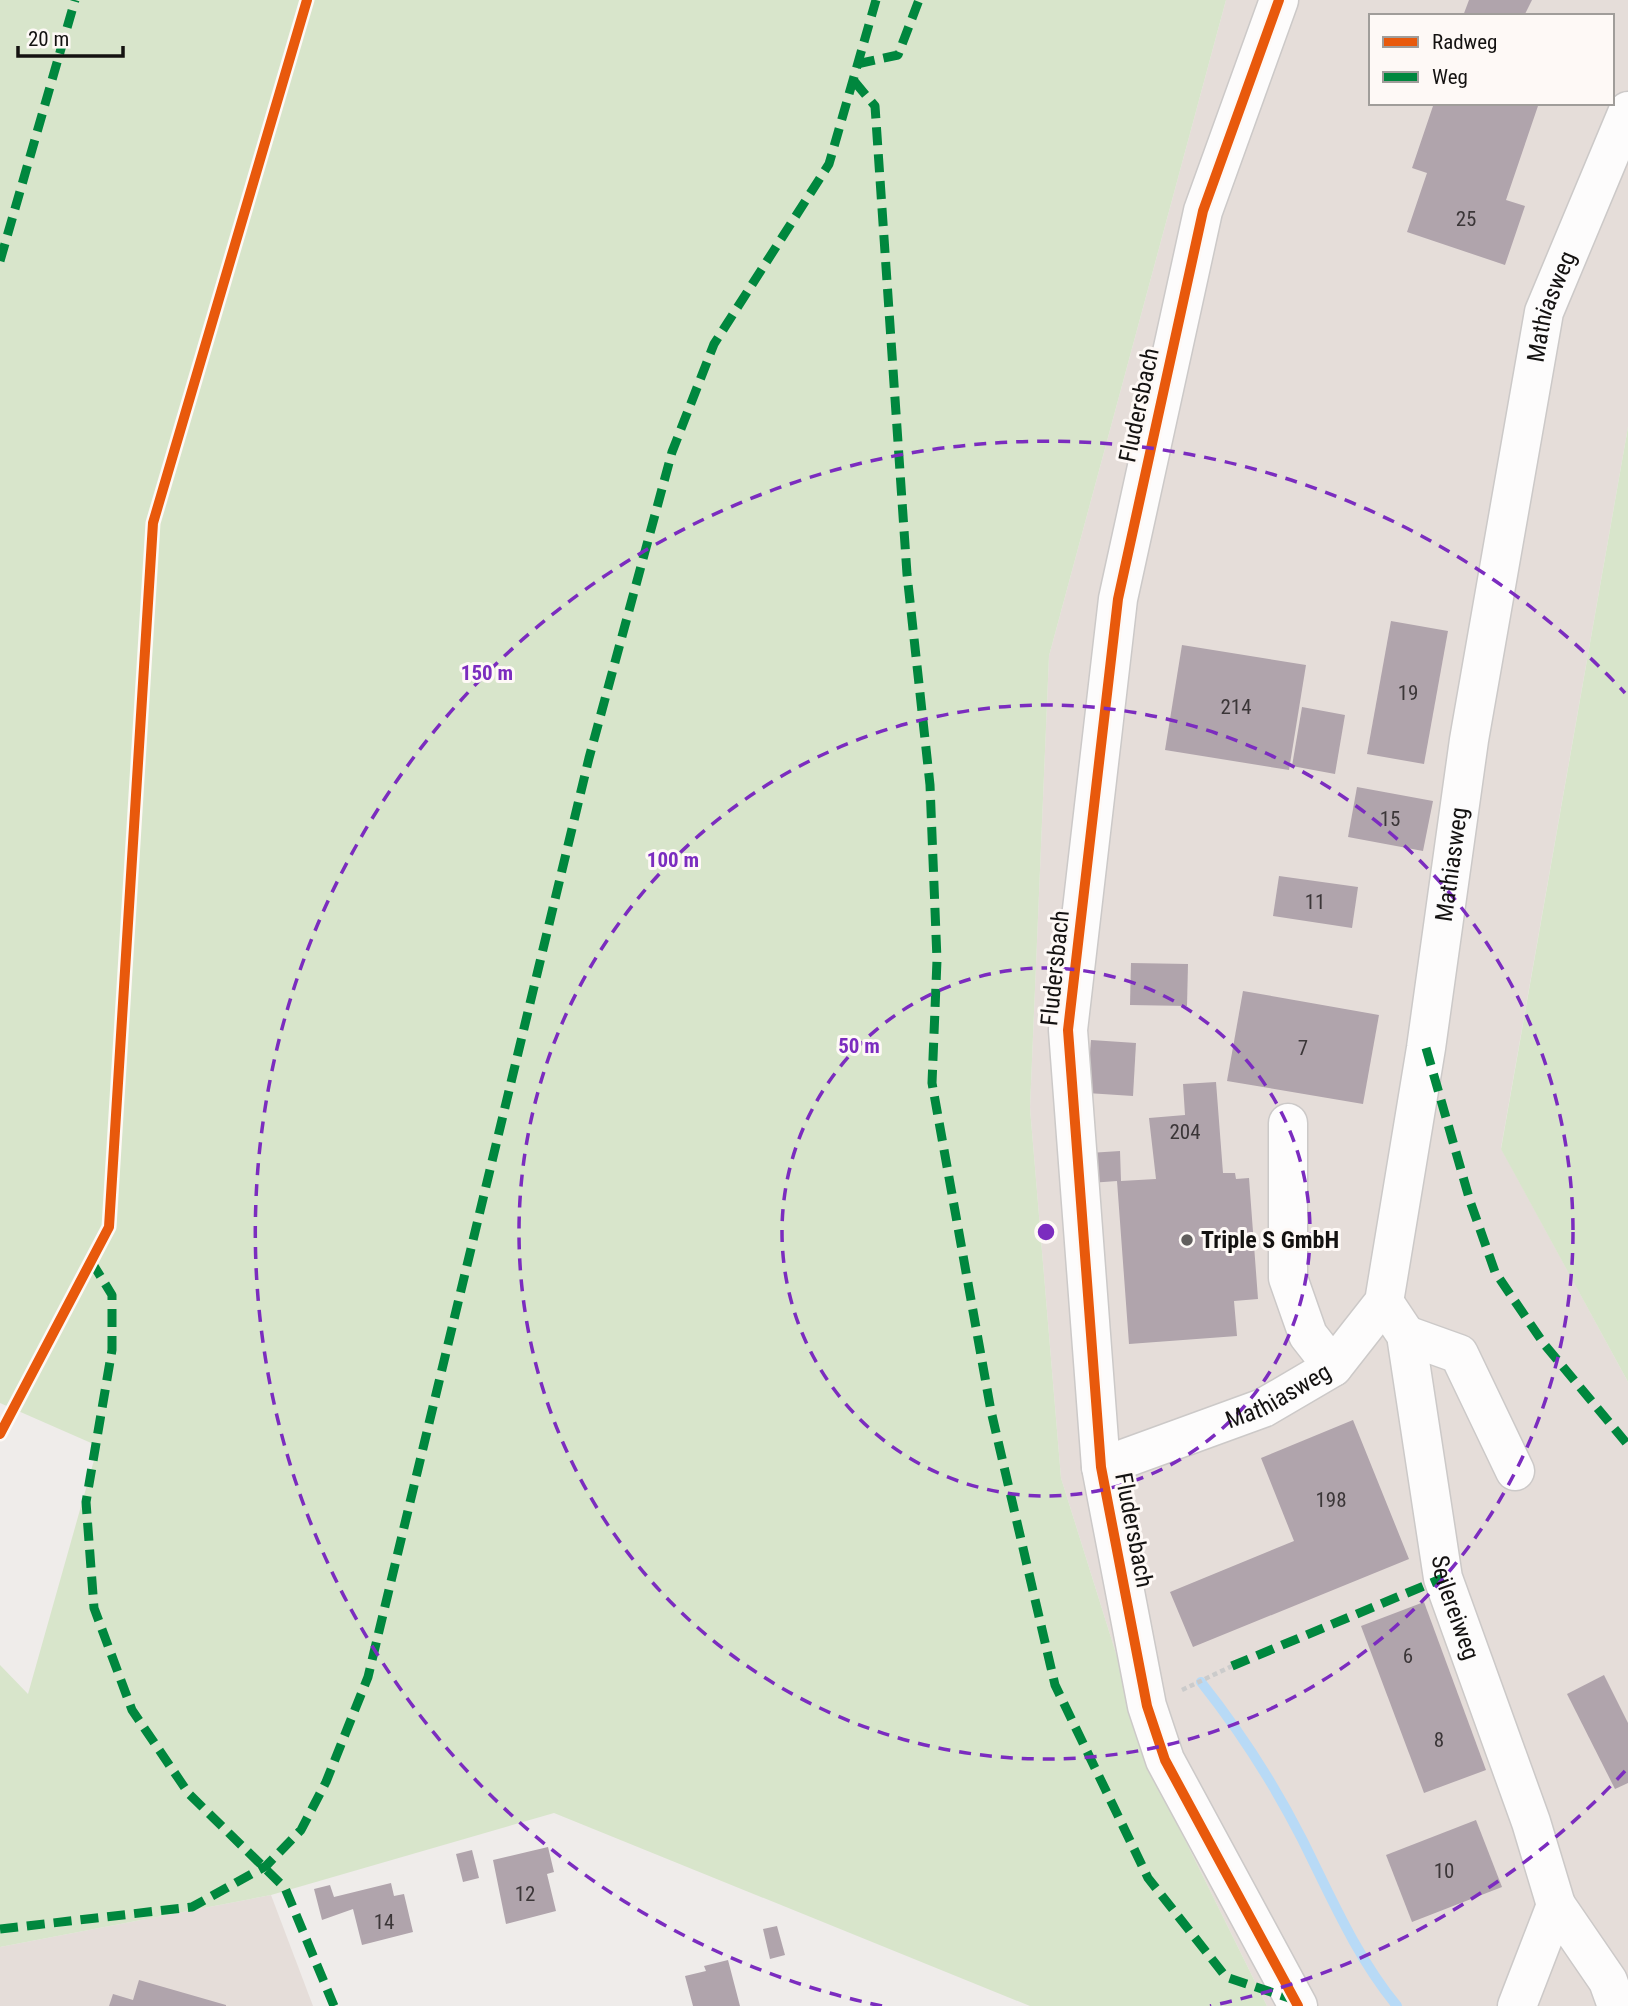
<svg xmlns="http://www.w3.org/2000/svg" width="1628" height="2006" font-family="'Roboto Condensed',sans-serif">
<style>
.built{fill:#e5ddd9;fill-rule:evenodd}
.green{fill:#d8e5cb}
.lines{fill:none;stroke-linecap:round;stroke-linejoin:round}
.stream{stroke:#b8daf6;stroke-width:10}
.building{fill:#b0a4ac}
.minor-casing{stroke:#ccc9c8;stroke-width:41}
.path{stroke:#cbcbcb;stroke-width:4.5;stroke-dasharray:5 3.5;stroke-linecap:butt}
.minor{stroke:#fdfcfc;stroke-width:38}
.quiet{stroke:#00873e;stroke-width:9;stroke-dasharray:18 9;stroke-linecap:butt}
.cycleway-casing{stroke:#fef9f6;stroke-width:15}
.cycleway{stroke:#e8590c;stroke-width:10}
.ring{fill:none;stroke:#7b2cbf;stroke-width:3.5;stroke-dasharray:12 9}
.poi-dot{fill:#615e5d;stroke:#fef9f6;stroke-width:2.5}
.labels{text-anchor:middle;stroke-width:6;stroke-linejoin:round;paint-order:stroke}
.number-label{font-size:21px;fill:#3b3638}
.street-label{font-size:24px;fill:#141211;stroke:#fef9f6}
.poi-label{font-size:24px;font-weight:bold;fill:#141211;stroke:#fef9f6;text-anchor:start}
.centre{fill:#7b2cbf;stroke:#fef9f6;stroke-width:3.5}
.ring-label{font-size:21px;text-anchor:middle;font-weight:bold;fill:#7b2cbf;stroke:#fef9f6;stroke-width:6;stroke-linejoin:round;paint-order:stroke}
</style>
<rect width="100%" height="100%" fill="#efecea"/>
<!-- built -->
<g class="built">
<path d="M1226,0H1628V427L1501,1148L1628,1382V2006H1267L1156,1781L1061,1478L1030,1108L1049,656ZM1371,16H1612V103H1371Z"/>
<path d="M271,1895L313,2006H0V1947Z"/>
</g>
<!-- green -->
<g class="green">
<path d="M0,0H1226L1049,656L1030,1108L1061,1478L1156,1781L1267,2006H1030L554,1813L271,1895L0,1947V1665L28,1694L98,1446L0,1403Z"/>
<path d="M1628,427V1382L1501,1149Z"/>
</g>
<g class="lines">
<!-- stream -->
<path class="stream" d="M1201,1682C1239,1730 1274,1784 1302,1839C1331,1897 1356,1956 1397,2006"/>
</g>
<!-- building -->
<g class="building">
<path d="M1469,0H1532L1524,16H1463Z"/>
<path d="M1434,103H1539L1506,200L1525,206L1505,265L1407,232L1427,173L1412,168Z"/>
<path d="M1391,621L1448,631L1424,764L1367,754Z"/>
<path d="M1182,645L1306,665L1289,770L1165,750Z"/>
<path d="M1302,707L1345,715L1335,774L1292,766Z"/>
<path d="M1357,787L1433,801L1423,851L1348,837Z"/>
<path d="M1279,876L1358,887L1352,928L1273,916Z"/>
<path d="M1131,963L1188,964L1187,1006L1130,1005Z"/>
<path d="M1243,991L1379,1015L1363,1104L1227,1081Z"/>
<path d="M1091,1040L1136,1043L1133,1096L1087,1093Z"/>
<path d="M1216,1082L1223,1173H1235L1236,1179L1249,1178L1258,1299L1234,1301L1237,1336L1129,1344L1117,1181L1090,1183L1089,1153L1120,1151L1121,1181L1156,1179L1149,1118L1185,1115L1183,1084Z"/>
<path d="M1353,1420L1409,1559L1193,1647L1170,1592L1294,1541L1261,1458Z"/>
<path d="M1424,1602L1486,1770L1424,1793L1361,1626Z"/>
<path d="M1604,1675L1628,1723V1783L1615,1789L1567,1694Z"/>
<path d="M1476,1820L1502,1887L1412,1922L1386,1855Z"/>
<path d="M548,1847L554,1872L547,1874L556,1911L506,1924L493,1860Z"/>
<path d="M472,1850L479,1878L463,1882L456,1854Z"/>
<path d="M391,1883L394,1896L404,1894L413,1932L362,1945L353,1909L322,1920L314,1889L330,1885L334,1897Z"/>
<path d="M777,1926L785,1955L770,1959L763,1929Z"/>
<path d="M728,1960L740,2006H693L685,1976L706,1971L704,1966Z"/>
<path d="M139,1980L226,2005V2006H109L113,1994L133,2000Z"/>
</g>
<g class="lines">
<!-- minor casing -->
<g class="minor-casing">
<g id="minor">
<path d="M1279,0L1203,211L1118,599L1068,1030L1101,1467L1147,1706L1165,1760L1298,2006"/>
<path d="M1288,1123V1278L1308,1335L1333,1367"/>
<path id="s1" d="M1384,1302L1406,1335L1443,1578L1531,1822L1556,1905"/>
<path d="M1406,1335L1459,1354L1515,1471"/>
<path id="s2" d="M1101,1467L1263,1408L1333,1367L1384,1302L1426,1048L1469,740L1544,312L1628,111"/>
<path d="M1517,2006L1556,1905L1608,1981L1617,2006"/>
</g>
</g>
<!-- path -->
<path class="path" d="M1182,1690L1232,1666"/>
<!-- minor -->
<use href="#minor" class="minor"/>
<!-- quiet -->
<g class="quiet">
<path d="M857,64L898,55L919,0"/>
<path d="M854,81L875,106L907,574L930,785L937,960L932,1083L991,1411L1055,1685L1148,1878L1226,1977L1295,2000"/>
<path d="M0,261L75,0"/>
<path d="M1426,1048L1470,1201L1495,1272L1544,1344L1628,1445"/>
<path d="M91,1261L112,1295V1350L86,1502L94,1608L132,1710L189,1794L285,1888L334,2006"/>
<path d="M1232,1666L1443,1578"/>
<path d="M0,1929L192,1907L266,1866L301,1830L326,1782L368,1677L589,758L672,452L714,344L829,164L876,0"/>
</g>
<!-- cycleway casing -->
<g class="cycleway-casing">
<g id="cycleway">
<path d="M1279,0L1203,211L1118,599L1068,1030L1101,1467L1147,1706L1165,1760L1298,2006"/>
<path d="M0,1434L109,1227L153,523L307,0"/>
</g>
</g>
<!-- cycleway -->
<use href="#cycleway" class="cycleway"/>
</g>
<!-- distance rings -->
<g class="ring">
<circle cx="1046" cy="1232" r="264"/>
<circle cx="1046" cy="1232" r="527"/>
<path d="M1625 1771A791 791 0 0 1 1210 2006M882 2006A791 791 0 1 1 1625 693"/>
</g>
<!-- markers -->
<circle class="poi-dot" cx="1187" cy="1240" r="7"/>
<g class="labels">
<!-- number labels -->
<g class="number-label">
<text x="1466" y="226">25</text>
<text x="1408" y="700">19</text>
<text x="1236" y="714">214</text>
<text x="1390" y="826">15</text>
<text x="1315" y="909">11</text>
<text x="1303" y="1055">7</text>
<text x="1185" y="1139">204</text>
<text x="1331" y="1507">198</text>
<text x="1408" y="1663">6</text>
<text x="1439" y="1747">8</text>
<text x="1444" y="1878">10</text>
<text x="525" y="1901">12</text>
<text x="384" y="1929">14</text>
</g>
<!-- street labels -->
<g class="street-label">
<text dy="8" stroke="none"><textPath href="#s2" startOffset="1346">Mathiasweg</textPath></text>
<text transform="translate(1139 405) rotate(-78)" y="8">Fludersbach</text>
<text dy="8" stroke="none"><textPath href="#s2" startOffset="779">Mathiasweg</textPath></text>
<text transform="translate(1055 968) rotate(-84)" y="8">Fludersbach</text>
<text dy="8" stroke="none"><textPath href="#s2" startOffset="191">Mathiasweg</textPath></text>
<text transform="translate(1134 1530) rotate(79)" y="8">Fludersbach</text>
<text dy="8" stroke="none"><textPath href="#s1" startOffset="317">Seilereiweg</textPath></text>
</g>
<!-- poi labels -->
<g class="poi-label">
<text x="1201" y="1248">Triple S GmbH</text>
</g>
</g>
<circle cx="1046" cy="1232" r="10" class="centre"/>
<g class="ring-label">
<text x="487" y="680">150 m</text>
<text x="673" y="867">100 m</text>
<text x="859" y="1053">50 m</text>
</g>
<!-- legend -->
<rect x="1369" y="14" width="245" height="91" fill="#fef9f6" stroke="#a09d9a" stroke-width="2"/>
<rect x="1383" y="37" width="35" height="10" fill="#e8590c" stroke="#a09d9a" stroke-width="2"/>
<text x="1432" y="49" font-size="21" fill="#141211">Radweg</text>
<rect x="1383" y="72" width="35" height="10" fill="#00873e" stroke="#a09d9a" stroke-width="2"/>
<text x="1432" y="84" font-size="21" fill="#141211">Weg</text>
<!-- scale -->
<path d="M18 46v10h105v-10" fill="none" stroke="#141211" stroke-width="3.5"/>
<text x="28" y="46" font-size="21" fill="#141211" stroke="#fef9f6" stroke-width="5" paint-order="stroke">20 m</text>
</svg>
